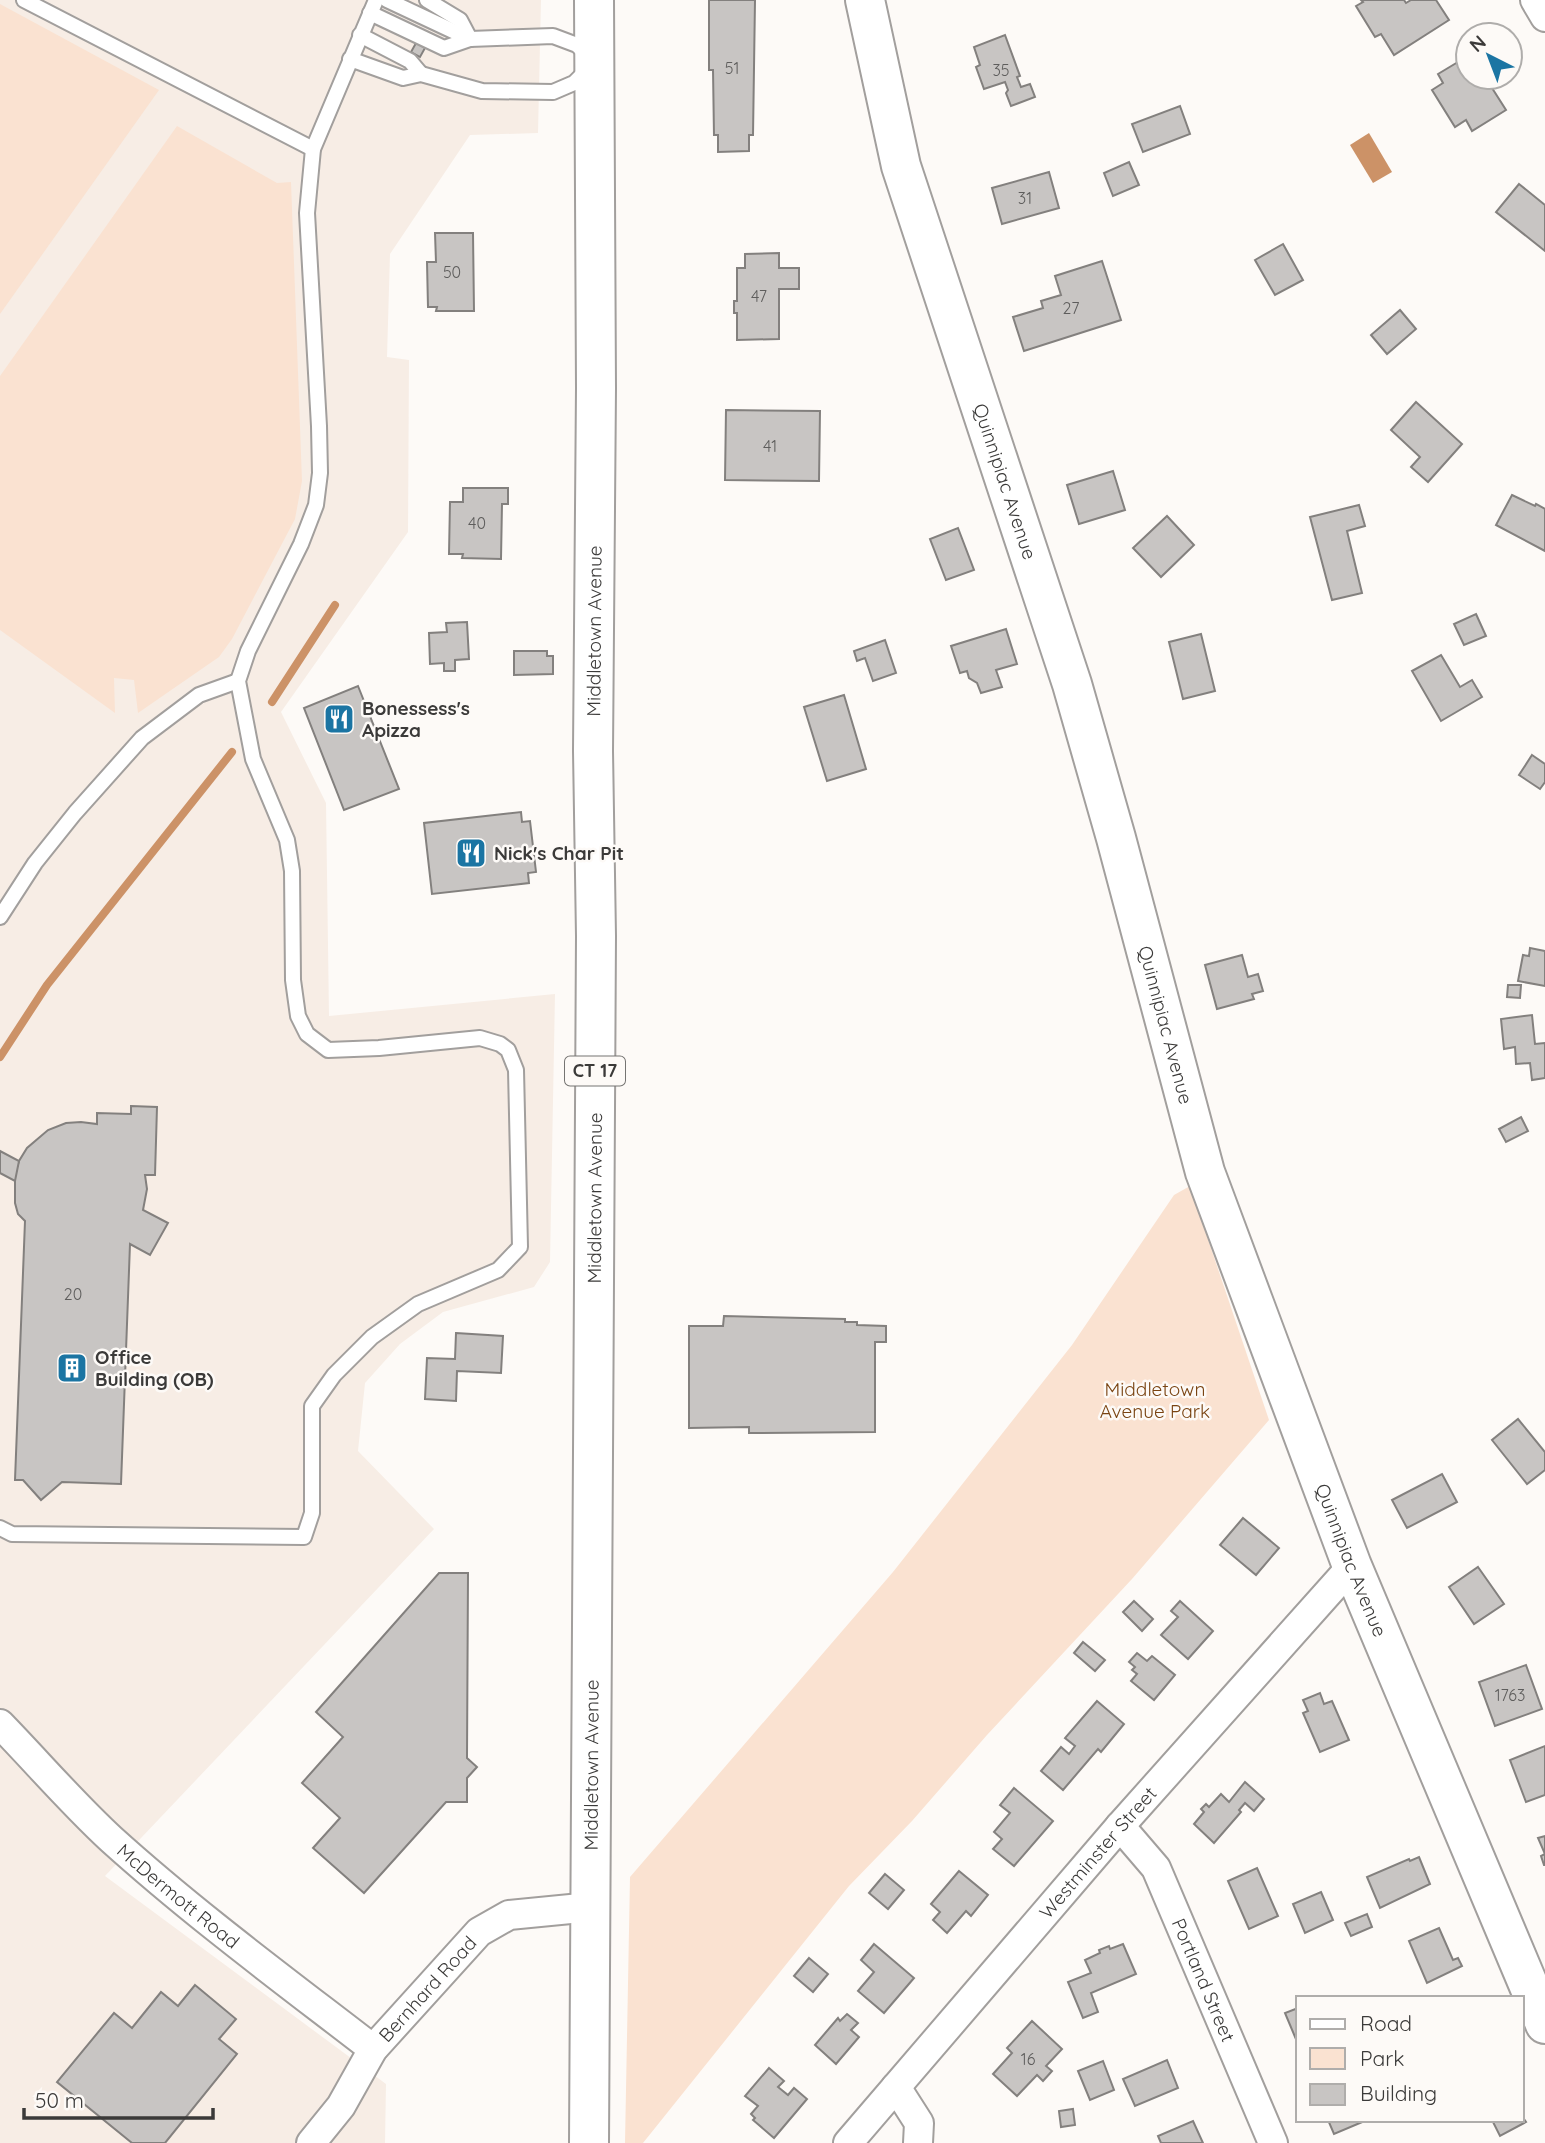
<svg xmlns="http://www.w3.org/2000/svg" width="1545" height="2143" font-family="Quicksand,sans-serif">
<style>
.built{fill:#f7ede5}
.green{fill:#fae2d1}
.water{fill:#cc9267}
.lines{fill:none;stroke-linecap:round;stroke-linejoin:round}
.stream{stroke:#cc9267;stroke-width:8}
.building{fill:#c8c5c3;stroke:#83807e;stroke-width:2}
.service-casing{stroke:#a29f9d;stroke-width:18}
.minor-casing{stroke:#a29f9d;stroke-width:32}
.secondary-casing{stroke:#a29f9d;stroke-width:42}
.primary-casing{stroke:#a29f9d;stroke-width:42}
.service{stroke:#fff;stroke-width:14}
.minor{stroke:#fff;stroke-width:28}
.secondary{stroke:#fff;stroke-width:38}
.primary{stroke:#fff;stroke-width:38}
.labels{text-anchor:middle;stroke-width:5;stroke-linejoin:round;paint-order:stroke}
.number-label{font-size:16px;fill:#5e5d5c}
.shield{fill:#fdfaf7;stroke:#757472;stroke-width:2}
.shield-label{font-size:18px;font-weight:bold;fill:#3b3a39}
.street-label{font-size:19px;fill:#3b3a39;stroke:#fdfaf7}
.poi-label{font-size:19px;font-weight:bold;fill:#3b3a39;stroke:#fdfaf7;text-anchor:start}
.park-label{font-size:19px;fill:#7a4412;stroke:#fdfaf7}
</style>
<rect width="100%" height="100%" fill="#fdfaf7"/>
<!-- built -->
<path class="built" d="M0,0H541L538,133L470,135L390,254L387,357L409,360L408,532L281,712L326,803L329,1016L555,994L550,1262L534,1287L443,1312L400,1344L365,1383L358,1451L434,1529L105,1876L386,2084L385,2143H0Z"/>
<!-- green -->
<g class="green">
<path d="M0,4L159,90L0,314Z"/>
<path d="M177,126L277,183L291,182L302,481L295,519L232,639L219,657L138,713L134,680L114,678L115,713L0,630V376Z"/>
<path d="M1190,1186L1269,1420L1132,1579L987,1735L912,1821L849,1886L643,2143H625L630,1877L893,1572L1072,1345L1174,1195Z"/>
</g>
<!-- water -->
<path class="water" d="M1369,133L1392,172L1373,183L1350,145Z"/>
<g class="lines">
<!-- stream -->
<g class="stream">
<path d="M272,702L335,605"/>
<path d="M0,1057L47,985L232,752"/>
</g>
</g>
<!-- building -->
<g class="building">
<path d="M709,0H755L753,135H749V151L718,152V135H714L713,70H709Z"/>
<path d="M1361,0H1404L1406,3L1411,0H1436L1449,20L1394,55L1381,34L1375,37L1356,6L1363,2Z"/>
<path d="M1005,35L1020,76L1017,77L1021,87L1030,84L1035,97L1011,106L1006,93L1008,90L1005,82L984,89L976,67L980,65L974,47Z"/>
<path d="M416,43L425,48L420,57L411,52Z"/>
<path d="M1468,56V77H1485L1506,110L1472,131L1466,120L1455,127L1432,90L1443,83L1438,74Z"/>
<path d="M1180,106L1190,134L1143,152L1132,124Z"/>
<path d="M1129,162L1139,185L1113,196L1104,173Z"/>
<path d="M1049,172L1059,208L1002,224L992,188Z"/>
<path d="M1519,184L1545,205V251L1496,212Z"/>
<path d="M435,233H473L474,311H436L437,307H428L427,262H436Z"/>
<path d="M1283,244L1303,280L1275,295L1255,260Z"/>
<path d="M779,253V268H799V289H779V339L737,340V313H734V301H737V268H745V254Z"/>
<path d="M1102,261L1121,320L1024,351L1013,317L1043,308L1041,301L1061,295L1055,276Z"/>
<path d="M1400,310L1416,329L1387,354L1371,335Z"/>
<path d="M1416,402L1462,444L1428,482L1411,467L1420,457L1391,430Z"/>
<path d="M726,410L820,411L819,481L725,480Z"/>
<path d="M1113,471L1125,510L1079,524L1067,485Z"/>
<path d="M463,488H508V504H502L501,559L462,558L463,554H449L450,502H463Z"/>
<path d="M1512,495L1535,506L1536,504L1545,509V551L1496,525Z"/>
<path d="M1359,505L1365,526L1347,531L1362,593L1332,600L1310,517Z"/>
<path d="M1167,516L1194,545L1161,577L1133,548Z"/>
<path d="M958,528L974,570L946,580L930,539Z"/>
<path d="M1476,614L1486,636L1464,645L1454,624Z"/>
<path d="M467,622L469,659L455,660V671H444V663L430,664L429,633L447,632L446,623Z"/>
<path d="M1006,629L1017,664L996,670L1002,687L981,693L977,683L969,678L967,671L960,673L951,646Z"/>
<path d="M1201,634L1215,691L1183,699L1169,642Z"/>
<path d="M885,640L896,673L873,681L865,658L857,661L854,651Z"/>
<path d="M514,651H547V656H553V674L514,675Z"/>
<path d="M1441,655L1460,687L1472,680L1482,697L1441,721L1412,671Z"/>
<path d="M358,686L399,789L344,810L304,708Z"/>
<path d="M844,695L866,769L827,781L804,707Z"/>
<path d="M1532,755L1545,764V782L1540,789L1519,775Z"/>
<path d="M521,812L522,822L530,821L536,872L528,873L529,883L432,894L424,823Z"/>
<path d="M1530,948L1545,951V986L1518,981L1523,955L1529,956Z"/>
<path d="M1242,955L1248,977L1258,974L1263,991L1252,994L1254,999L1217,1009L1205,965Z"/>
<path d="M1508,985H1521L1520,998L1507,997Z"/>
<path d="M1532,1015L1535,1044L1545,1043V1078L1532,1080L1530,1063L1516,1064L1515,1047L1504,1049L1501,1019Z"/>
<path d="M131,1106L157,1107L155,1175H145L147,1189L143,1210L168,1223L150,1255L130,1244L121,1484L62,1482L41,1500L23,1480H15L25,1221L18,1214L15,1203V1174L19,1161L27,1148L48,1130L66,1123L81,1122L97,1124V1113L131,1114Z"/>
<path d="M1521,1117L1528,1131L1506,1142L1499,1129Z"/>
<path d="M0,1151L19,1161L15,1181L0,1173Z"/>
<path d="M724,1316L845,1319V1322H857V1325L886,1326V1342H875V1432L749,1433V1427L689,1428V1326H723Z"/>
<path d="M456,1333L503,1336L501,1373L457,1371L456,1401L425,1399L427,1358L455,1359Z"/>
<path d="M1518,1419L1545,1452V1470L1527,1484L1492,1440Z"/>
<path d="M1442,1474L1457,1502L1407,1528L1392,1500Z"/>
<path d="M1243,1518L1279,1548L1256,1575L1220,1545Z"/>
<path d="M1478,1567L1504,1604L1474,1624L1449,1587Z"/>
<path d="M439,1573H468L467,1758L477,1767L467,1778V1802H446L364,1893L313,1848L340,1818L302,1783L343,1737L316,1712Z"/>
<path d="M1134,1601L1153,1619L1142,1631L1123,1612Z"/>
<path d="M1180,1601L1213,1631L1188,1659L1161,1635L1178,1617L1171,1611Z"/>
<path d="M1083,1642L1105,1660L1095,1671L1074,1653Z"/>
<path d="M1137,1653L1147,1661L1152,1656L1175,1675L1154,1700L1131,1681L1137,1674L1132,1670L1135,1667L1129,1662Z"/>
<path d="M1526,1665L1542,1709L1495,1726L1479,1682Z"/>
<path d="M1320,1693L1324,1704L1332,1701L1349,1740L1320,1752L1303,1713L1308,1711L1303,1700Z"/>
<path d="M1097,1701L1124,1724L1101,1752L1098,1749L1063,1790L1041,1771L1061,1747L1069,1754L1075,1746L1065,1738Z"/>
<path d="M1545,1746V1795L1526,1802L1510,1760Z"/>
<path d="M1245,1782L1264,1799L1254,1811L1245,1803L1239,1810L1241,1812L1214,1843L1194,1824L1204,1812L1201,1809L1206,1804L1209,1807L1221,1794L1229,1802Z"/>
<path d="M1014,1788L1053,1821L1014,1866L993,1849L1002,1839L994,1832L1010,1813L1000,1805Z"/>
<path d="M1545,1836V1865H1544L1541,1856L1545,1854L1538,1838Z"/>
<path d="M1419,1857L1430,1884L1380,1908L1367,1877L1409,1859L1410,1861Z"/>
<path d="M1257,1868L1278,1916L1249,1929L1228,1881Z"/>
<path d="M959,1871L988,1895L971,1916L966,1911L947,1933L933,1920L940,1912L931,1904Z"/>
<path d="M885,1874L904,1890L888,1909L869,1893Z"/>
<path d="M1321,1892L1333,1920L1305,1933L1293,1904Z"/>
<path d="M1367,1914L1372,1927L1351,1936L1345,1923Z"/>
<path d="M1439,1928L1453,1960L1458,1958L1462,1966L1427,1983L1409,1941Z"/>
<path d="M874,1944L914,1978L884,2013L858,1991L874,1972L861,1960Z"/>
<path d="M1123,1944L1136,1974L1091,1993L1098,2012L1083,2018L1068,1982L1091,1973L1085,1960L1100,1953L1099,1950L1109,1946L1110,1949Z"/>
<path d="M809,1958L828,1974L813,1992L794,1976Z"/>
<path d="M195,1985L236,2019L219,2039L237,2054L165,2143H132L57,2082L114,2013L132,2028L161,1992L178,2006Z"/>
<path d="M1298,2008V2044L1285,2013Z"/>
<path d="M847,2014L858,2023L851,2030L859,2037L836,2064L815,2045L838,2018L840,2021Z"/>
<path d="M1032,2021L1062,2049L1046,2066L1052,2071L1043,2081L1037,2075L1017,2096L993,2074L1012,2053L1007,2048Z"/>
<path d="M1167,2060L1178,2088L1135,2106L1123,2079Z"/>
<path d="M1103,2061L1114,2090L1090,2100L1078,2071Z"/>
<path d="M769,2068L784,2081L778,2087L788,2095L794,2088L807,2099L774,2138L753,2120L755,2118L751,2114L758,2106L745,2096Z"/>
<path d="M1073,2109L1075,2125L1061,2127L1059,2111Z"/>
<path d="M1522,2116L1526,2122L1500,2136L1492,2120H1522Z"/>
<path d="M1328,2120H1367L1334,2134Z"/>
<path d="M1193,2121L1203,2143H1161L1158,2136Z"/>
</g>
<g class="lines">
<!-- service casing -->
<g class="service-casing">
<g id="service">
<path d="M24,0L313,149"/>
<path d="M387,0L470,39"/>
<path d="M427,0L460,20L470,39"/>
<path d="M370,13L444,48L470,39L553,36L577,45L587,55"/>
<path d="M360,35L410,61L421,74"/>
<path d="M350,59L403,78L421,74L482,91L553,92L574,83L587,70"/>
<path d="M0,917L35,863L75,813L142,738L199,695L238,681"/>
<path d="M0,1528L12,1534L304,1537L312,1513V1406L334,1375L372,1337L418,1304L498,1270L520,1247L516,1070L508,1050L500,1044L480,1038L379,1048L328,1050L307,1034L298,1016L293,980L292,871L287,840L253,759L238,681L248,651L301,544L316,505L320,473L319,426L307,213L313,149L376,0"/>
</g>
</g>
<!-- minor casing -->
<g class="minor-casing">
<g id="minor">
<path d="M1535,0L1545,17"/>
<path id="s1" d="M0,1724C37,1762 72,1803 111,1839C194,1914 285,1981 373,2049"/>
<path id="s2" d="M1120,1826L1156,1868L1273,2143"/>
<path d="M896,2087L919,2123L918,2143"/>
<path id="s3" d="M311,2143L341,2106L373,2049L479,1932L509,1915L591,1907"/>
<path id="s4" d="M848,2143L1120,1826L1352,1566"/>
</g>
</g>
<!-- secondary casing -->
<g class="secondary-casing">
<g id="secondary">
<path id="s5" d="M865,0L901,166L1072,684L1116,838L1205,1172L1352,1566L1545,2024"/>
</g>
</g>
<!-- primary casing -->
<g class="primary-casing">
<g id="primary">
<path id="s6" d="M589,2143L596,936L593,751L596,388L594,0"/>
</g>
</g>
<!-- service -->
<use href="#service" class="service"/>
<!-- minor -->
<use href="#minor" class="minor"/>
<!-- secondary -->
<use href="#secondary" class="secondary"/>
<!-- primary -->
<use href="#primary" class="primary"/>
</g>
<!-- icons -->
<defs>
<g id="restaurant-square" transform="scale(1.575)"><rect x="-9" y="-9" width="18" height="18" rx="4" fill="#1b75a3" stroke="#fdfaf7"/><path d="M-5-6h1v4h1v-4h1v4h1v-4h1v5L-1.5 .5V6h-2V.5L-5-1ZM5-6V6H3V1.5H1.5Q1.5-4 5-6Z" fill="#fff"/></g>
<g id="building-square" transform="scale(1.575)"><rect x="-9" y="-9" width="18" height="18" rx="4" fill="#1b75a3" stroke="#fdfaf7"/><path d="M-4-6H4V6H1V3H-1V6H-4ZM-2.5-4.3h1.7v1.8h-1.7ZM.8-4.3h1.7v1.8H.8ZM-2.5-1h1.7V.8h-1.7ZM.8-1h1.7V.8H.8Z" fill="#fff"/></g>
</defs>
<g fill-rule="evenodd">
<use href="#restaurant-square" x="339" y="719"/>
<use href="#restaurant-square" x="471" y="853"/>
<use href="#building-square" x="72" y="1368"/>
</g>
<g class="labels">
<!-- number labels -->
<g class="number-label">
<text x="732" y="74">51</text>
<text x="1001" y="76">35</text>
<text x="1025" y="204">31</text>
<text x="452" y="278">50</text>
<text x="759" y="302">47</text>
<text x="1071" y="314">27</text>
<text x="770" y="452">41</text>
<text x="477" y="529">40</text>
<text x="73" y="1300">20</text>
<text x="1510" y="1701">1763</text>
<text x="1028" y="2065">16</text>
</g>
<!-- shield labels -->
<rect class="shield" x="565" y="1056.5" width="60" height="29" rx="5"/>
<g class="shield-label">
<text x="595" y="1077">CT 17</text>
</g>
<!-- street labels -->
<g class="street-label">
<text dy="7" stroke="none"><textPath href="#s5" startOffset="502">Quinnipiac Avenue</textPath></text>
<text dy="7" stroke="none"><textPath href="#s6" startOffset="1512">Middletown Avenue</textPath></text>
<text dy="7" stroke="none"><textPath href="#s5" startOffset="1069">Quinnipiac Avenue</textPath></text>
<text dy="7" stroke="none"><textPath href="#s6" startOffset="945">Middletown Avenue</textPath></text>
<text dy="7" stroke="none"><textPath href="#s5" startOffset="1636">Quinnipiac Avenue</textPath></text>
<text dy="7" stroke="none"><textPath href="#s6" startOffset="378">Middletown Avenue</textPath></text>
<text dy="7" stroke="none"><textPath href="#s4" startOffset="383">Westminster Street</textPath></text>
<text dy="7" stroke="none"><textPath href="#s1" startOffset="248">McDermott Road</textPath></text>
<text dy="7" stroke="none"><textPath href="#s2" startOffset="177">Portland Street</textPath></text>
<text dy="7" stroke="none"><textPath href="#s3" startOffset="194">Bernhard Road</textPath></text>
</g>
<!-- poi labels -->
<g class="poi-label">
<text x="362" y="715">Bonessess's<tspan x="362" dy="22">Apizza</tspan></text>
<text x="494" y="860">Nick's Char Pit</text>
<text x="95" y="1364">Office<tspan x="95" dy="22">Building (OB)</tspan></text>
</g>
<!-- park labels -->
<g class="park-label">
<text x="1155" y="1396">Middletown<tspan x="1155" dy="22">Avenue Park</tspan></text>
</g>
</g>
<!-- legend -->
<rect x="1296" y="1996" width="228" height="126" fill="#fdfaf7" stroke="#afadab" stroke-width="2"/>
<rect x="1310" y="2019" width="35" height="10" fill="#ffffff" stroke="#afadab" stroke-width="2"/>
<text x="1360" y="2031" font-size="21" fill="#3b3a39">Road</text>
<rect x="1310" y="2048" width="35" height="21" fill="#fae2d1" stroke="#afadab" stroke-width="2"/>
<text x="1360" y="2066" font-size="21" fill="#3b3a39">Park</text>
<rect x="1310" y="2084" width="35" height="21" fill="#c8c5c3" stroke="#afadab" stroke-width="2"/>
<text x="1360" y="2101" font-size="21" fill="#3b3a39">Building</text>
<!-- north arrow -->
<g transform="translate(1489 56) rotate(318)"><circle r="33" fill="#fdfaf7" stroke="#afadab" stroke-width="2"/>
<path d="M0-5L12 26L0 18L-12 26Z" fill="#1b75a3"/>
<text y="-10" font-size="19" font-weight="bold" text-anchor="middle" fill="#3b3a39">N</text>
</g>
<!-- scale -->
<path d="M24 2108v10h189v-10" fill="none" stroke="#3b3a39" stroke-width="3.5"/>
<text x="35" y="2108" font-size="21" fill="#3b3a39" stroke="#fdfaf7" stroke-width="5" paint-order="stroke">50 m</text>
</svg>
